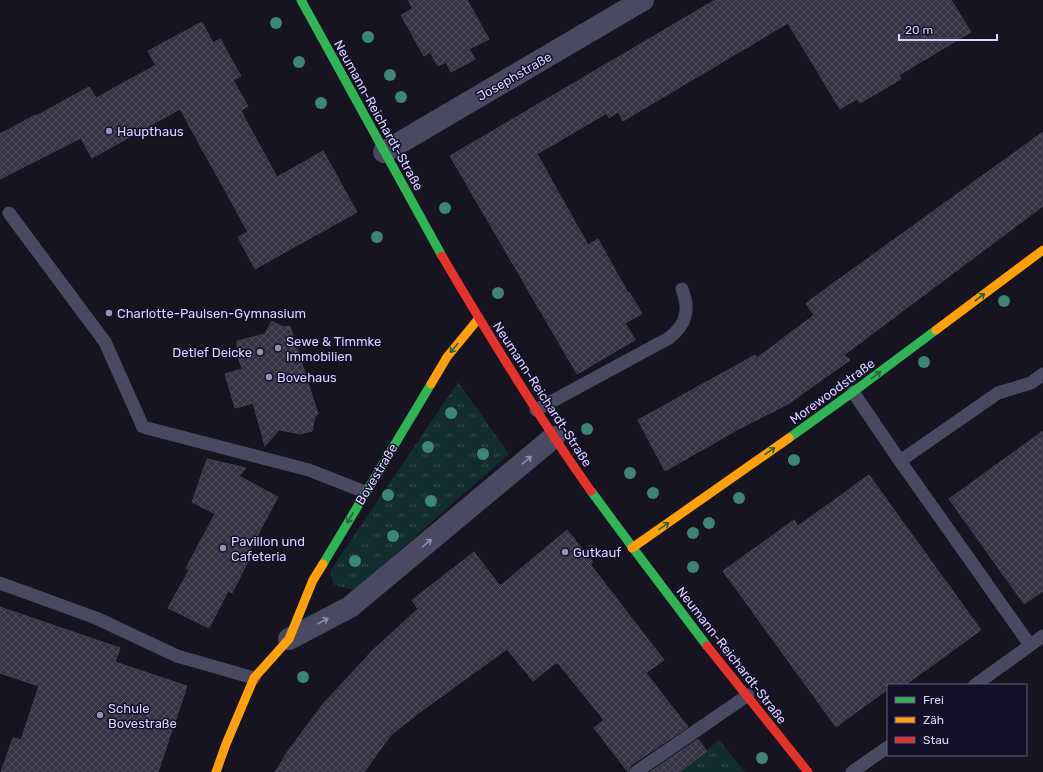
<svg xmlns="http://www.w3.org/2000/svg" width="1043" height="772" font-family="Rubik,sans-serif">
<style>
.grass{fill:url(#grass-tufts)}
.building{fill:url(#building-cross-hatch);stroke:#433f54}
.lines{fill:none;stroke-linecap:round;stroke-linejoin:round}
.lane{stroke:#4a4962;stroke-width:13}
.street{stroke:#4a4962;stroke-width:22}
.fast{stroke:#30b455;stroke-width:9}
.slow{stroke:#ff9f0a;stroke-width:9}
.jam{stroke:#e5322d;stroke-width:9}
.tree{fill:#3e8478}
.oneway{stroke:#22623e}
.oneway2{stroke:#928eb0}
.poi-dot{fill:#9591b1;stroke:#130f26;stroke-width:1.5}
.labels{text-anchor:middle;stroke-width:3;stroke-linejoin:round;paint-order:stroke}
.street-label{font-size:13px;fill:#d9d4ff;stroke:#130f26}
.poi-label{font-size:13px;fill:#d9d4ff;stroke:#130f26;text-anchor:start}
</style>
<defs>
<pattern id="grass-tufts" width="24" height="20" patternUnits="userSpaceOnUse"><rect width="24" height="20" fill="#132c2d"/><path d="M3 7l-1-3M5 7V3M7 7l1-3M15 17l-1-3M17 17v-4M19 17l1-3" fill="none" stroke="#354a4c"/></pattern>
<pattern id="building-cross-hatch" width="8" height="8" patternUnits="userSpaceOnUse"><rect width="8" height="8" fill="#343243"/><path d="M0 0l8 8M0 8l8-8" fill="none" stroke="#514f5f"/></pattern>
</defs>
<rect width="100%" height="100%" fill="#161421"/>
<!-- grass -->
<g class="grass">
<path d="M458,382L509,454L355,590L334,585L330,571Z"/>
<path d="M719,740L745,772H680Z"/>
</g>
<!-- building -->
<g class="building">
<path d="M408,0H467L489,39L469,49L475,59L451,72L446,62L438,66L430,52L424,56L401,15L413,9Z"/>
<path d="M715,0H951L971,32L899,75L901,79L860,103L857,99L840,109L788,23L623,121L618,112L609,118L607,113L537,154L588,245L598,239L628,293L629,292L642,314L625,323L635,340L577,374L450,156Z"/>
<path d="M202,22L213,43L220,39L241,76L233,80L248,106L241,111L277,177L323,151L357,212L255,269L238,237L248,232L180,109L92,158L81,138L0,179V134L35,115L36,116L89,87L96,98L156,65L148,51Z"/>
<path d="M1043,132V206L844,355L850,360L788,404L735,431L665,471L638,420L755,355L757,358L814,315L806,303Z"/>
<path d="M272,321L283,327L290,326L318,414L315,416L312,431L301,434L279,430L265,446L253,403L235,408L225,374L242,369L237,353V341L265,334Z"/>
<path d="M1043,431V591L1024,604L949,499Z"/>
<path d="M207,459L246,468L239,476L278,497L245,559L248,561L232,593L228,591L209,628L168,608L189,570L186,568L215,514L192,502Z"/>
<path d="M869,475L981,630L905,685H888V689L836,727L723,571L794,520L798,526Z"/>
<path d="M567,530L593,562L590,564L664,660L646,673L688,727L631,765L628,772L594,728L604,720L557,662L533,681L507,649L420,712L391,735L364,772H275L288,751L323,704L373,650L418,609L412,600L474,552L500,586Z"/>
<path d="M0,607L120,648L115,662L187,686L158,772H1L13,738L21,740L39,686L0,673Z"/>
<path d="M698,739L707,751L680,772H650Z"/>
</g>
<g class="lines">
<!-- lane -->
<g class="lane">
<path d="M9,213L105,342L143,427L309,470L365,492"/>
<path d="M853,392L900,461L998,393L1031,383L1043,374"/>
<path d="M536,410L669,338C687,324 690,309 682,289"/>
<path d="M900,461L1030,645"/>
<path d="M0,583L96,618L177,656L254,678"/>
<path d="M975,685L1043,636"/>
<path d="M636,772L748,695"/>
<path d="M852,772L888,747"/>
</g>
<!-- street -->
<g class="street">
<path d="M384,152L643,0"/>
<path d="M289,639L350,607L554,437"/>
</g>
<!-- fast -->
<g class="fast">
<path d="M301,0L442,256"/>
<path d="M789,438L853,392L936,330"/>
<path d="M591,491L636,552L707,646"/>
<path d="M323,564L431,384"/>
</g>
<!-- slow -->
<g class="slow">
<path d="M936,330L1043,250"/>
<path d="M431,384L447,357L479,318"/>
<path d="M632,548L789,438"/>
<path d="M216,772L226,744L254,678L289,639L313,580L323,564"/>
</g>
<!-- jam -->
<g class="jam">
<path d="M442,256C489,336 537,415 591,491"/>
<path d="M707,646L808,772"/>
</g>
</g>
<!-- trees -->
<g class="tree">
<circle cx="276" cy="23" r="6"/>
<circle cx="368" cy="37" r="6"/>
<circle cx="299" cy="62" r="6"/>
<circle cx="390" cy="75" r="6"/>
<circle cx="401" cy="97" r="6"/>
<circle cx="321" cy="103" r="6"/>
<circle cx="445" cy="208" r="6"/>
<circle cx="377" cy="237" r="6"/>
<circle cx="498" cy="293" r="6"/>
<circle cx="1004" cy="301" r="6"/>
<circle cx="924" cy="362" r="6"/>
<circle cx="451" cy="413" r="6"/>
<circle cx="587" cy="429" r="6"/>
<circle cx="428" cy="447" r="6"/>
<circle cx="483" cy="454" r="6"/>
<circle cx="794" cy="460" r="6"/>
<circle cx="630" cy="473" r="6"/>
<circle cx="653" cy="493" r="6"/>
<circle cx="388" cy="495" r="6"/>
<circle cx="739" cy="498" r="6"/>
<circle cx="431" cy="501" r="6"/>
<circle cx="709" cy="523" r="6"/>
<circle cx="693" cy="533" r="6"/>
<circle cx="393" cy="536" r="6"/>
<circle cx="355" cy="561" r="6"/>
<circle cx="693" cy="567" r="6"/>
<circle cx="303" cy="677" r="6"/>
<circle cx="762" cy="758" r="6"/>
</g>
<!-- one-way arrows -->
<defs><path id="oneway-shaft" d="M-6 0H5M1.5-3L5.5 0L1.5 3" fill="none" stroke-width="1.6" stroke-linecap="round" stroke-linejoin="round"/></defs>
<g class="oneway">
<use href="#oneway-shaft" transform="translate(980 297) rotate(-37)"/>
<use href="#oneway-shaft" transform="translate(454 348) rotate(130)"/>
<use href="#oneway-shaft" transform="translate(876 375) rotate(-37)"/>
<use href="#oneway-shaft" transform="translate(770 451) rotate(-35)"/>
<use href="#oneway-shaft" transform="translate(350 518) rotate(121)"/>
<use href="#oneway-shaft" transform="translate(664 526) rotate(-35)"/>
</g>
<g class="oneway2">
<use href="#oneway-shaft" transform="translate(527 460) rotate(-40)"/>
<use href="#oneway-shaft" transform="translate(427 543) rotate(-40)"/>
<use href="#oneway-shaft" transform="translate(323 621) rotate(-27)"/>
</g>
<!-- markers -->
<g class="poi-dot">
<circle cx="109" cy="131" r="4"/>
<circle cx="109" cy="313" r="4"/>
<circle cx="278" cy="348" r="4"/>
<circle cx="260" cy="352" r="4"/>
<circle cx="269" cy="377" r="4"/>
<circle cx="223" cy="548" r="4"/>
<circle cx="565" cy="552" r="4"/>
<circle cx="100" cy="715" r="4"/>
</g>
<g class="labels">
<!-- street labels -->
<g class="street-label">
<text transform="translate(514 76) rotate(-30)" y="5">Josephstraße</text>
<text transform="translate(379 115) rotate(61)" y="5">Neumann-Reichardt-Straße</text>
<text transform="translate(832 391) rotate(-36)" y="5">Morewoodstraße</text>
<text transform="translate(543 394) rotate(57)" y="5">Neumann-Reichardt-Straße</text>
<text transform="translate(376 474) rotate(-59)" y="5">Bovestraße</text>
<text transform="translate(732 655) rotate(52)" y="5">Neumann-Reichardt-Straße</text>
</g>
<!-- poi labels -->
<g class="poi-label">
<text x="117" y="136">Haupthaus</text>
<text x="117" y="318">Charlotte-Paulsen-Gymnasium</text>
<text x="286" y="346">Sewe &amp; Timmke<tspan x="286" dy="15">Immobilien</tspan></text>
<text x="252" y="357" text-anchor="end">Detlef Deicke</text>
<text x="277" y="382">Bovehaus</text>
<text x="231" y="546">Pavillon und<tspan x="231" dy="15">Cafeteria</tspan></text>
<text x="573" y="557">Gutkauf</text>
<text x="108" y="713">Schule<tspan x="108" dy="15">Bovestraße</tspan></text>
</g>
</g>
<!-- legend -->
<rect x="887" y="684" width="140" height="72" fill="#130f26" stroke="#625e7d"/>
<rect x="895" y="697" width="20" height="6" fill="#30b455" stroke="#625e7d"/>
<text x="923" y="704" font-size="12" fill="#d9d4ff">Frei</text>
<rect x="895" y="717" width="20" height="6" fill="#ff9f0a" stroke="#625e7d"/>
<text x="923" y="724" font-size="12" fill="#d9d4ff">Zäh</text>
<rect x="895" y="737" width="20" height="6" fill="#e5322d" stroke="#625e7d"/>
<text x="923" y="744" font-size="12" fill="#d9d4ff">Stau</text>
<!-- scale -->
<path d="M899 34v6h98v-6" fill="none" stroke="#d9d4ff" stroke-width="2"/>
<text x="905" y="34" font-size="12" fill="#d9d4ff" stroke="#130f26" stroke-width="3" paint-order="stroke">20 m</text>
</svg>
